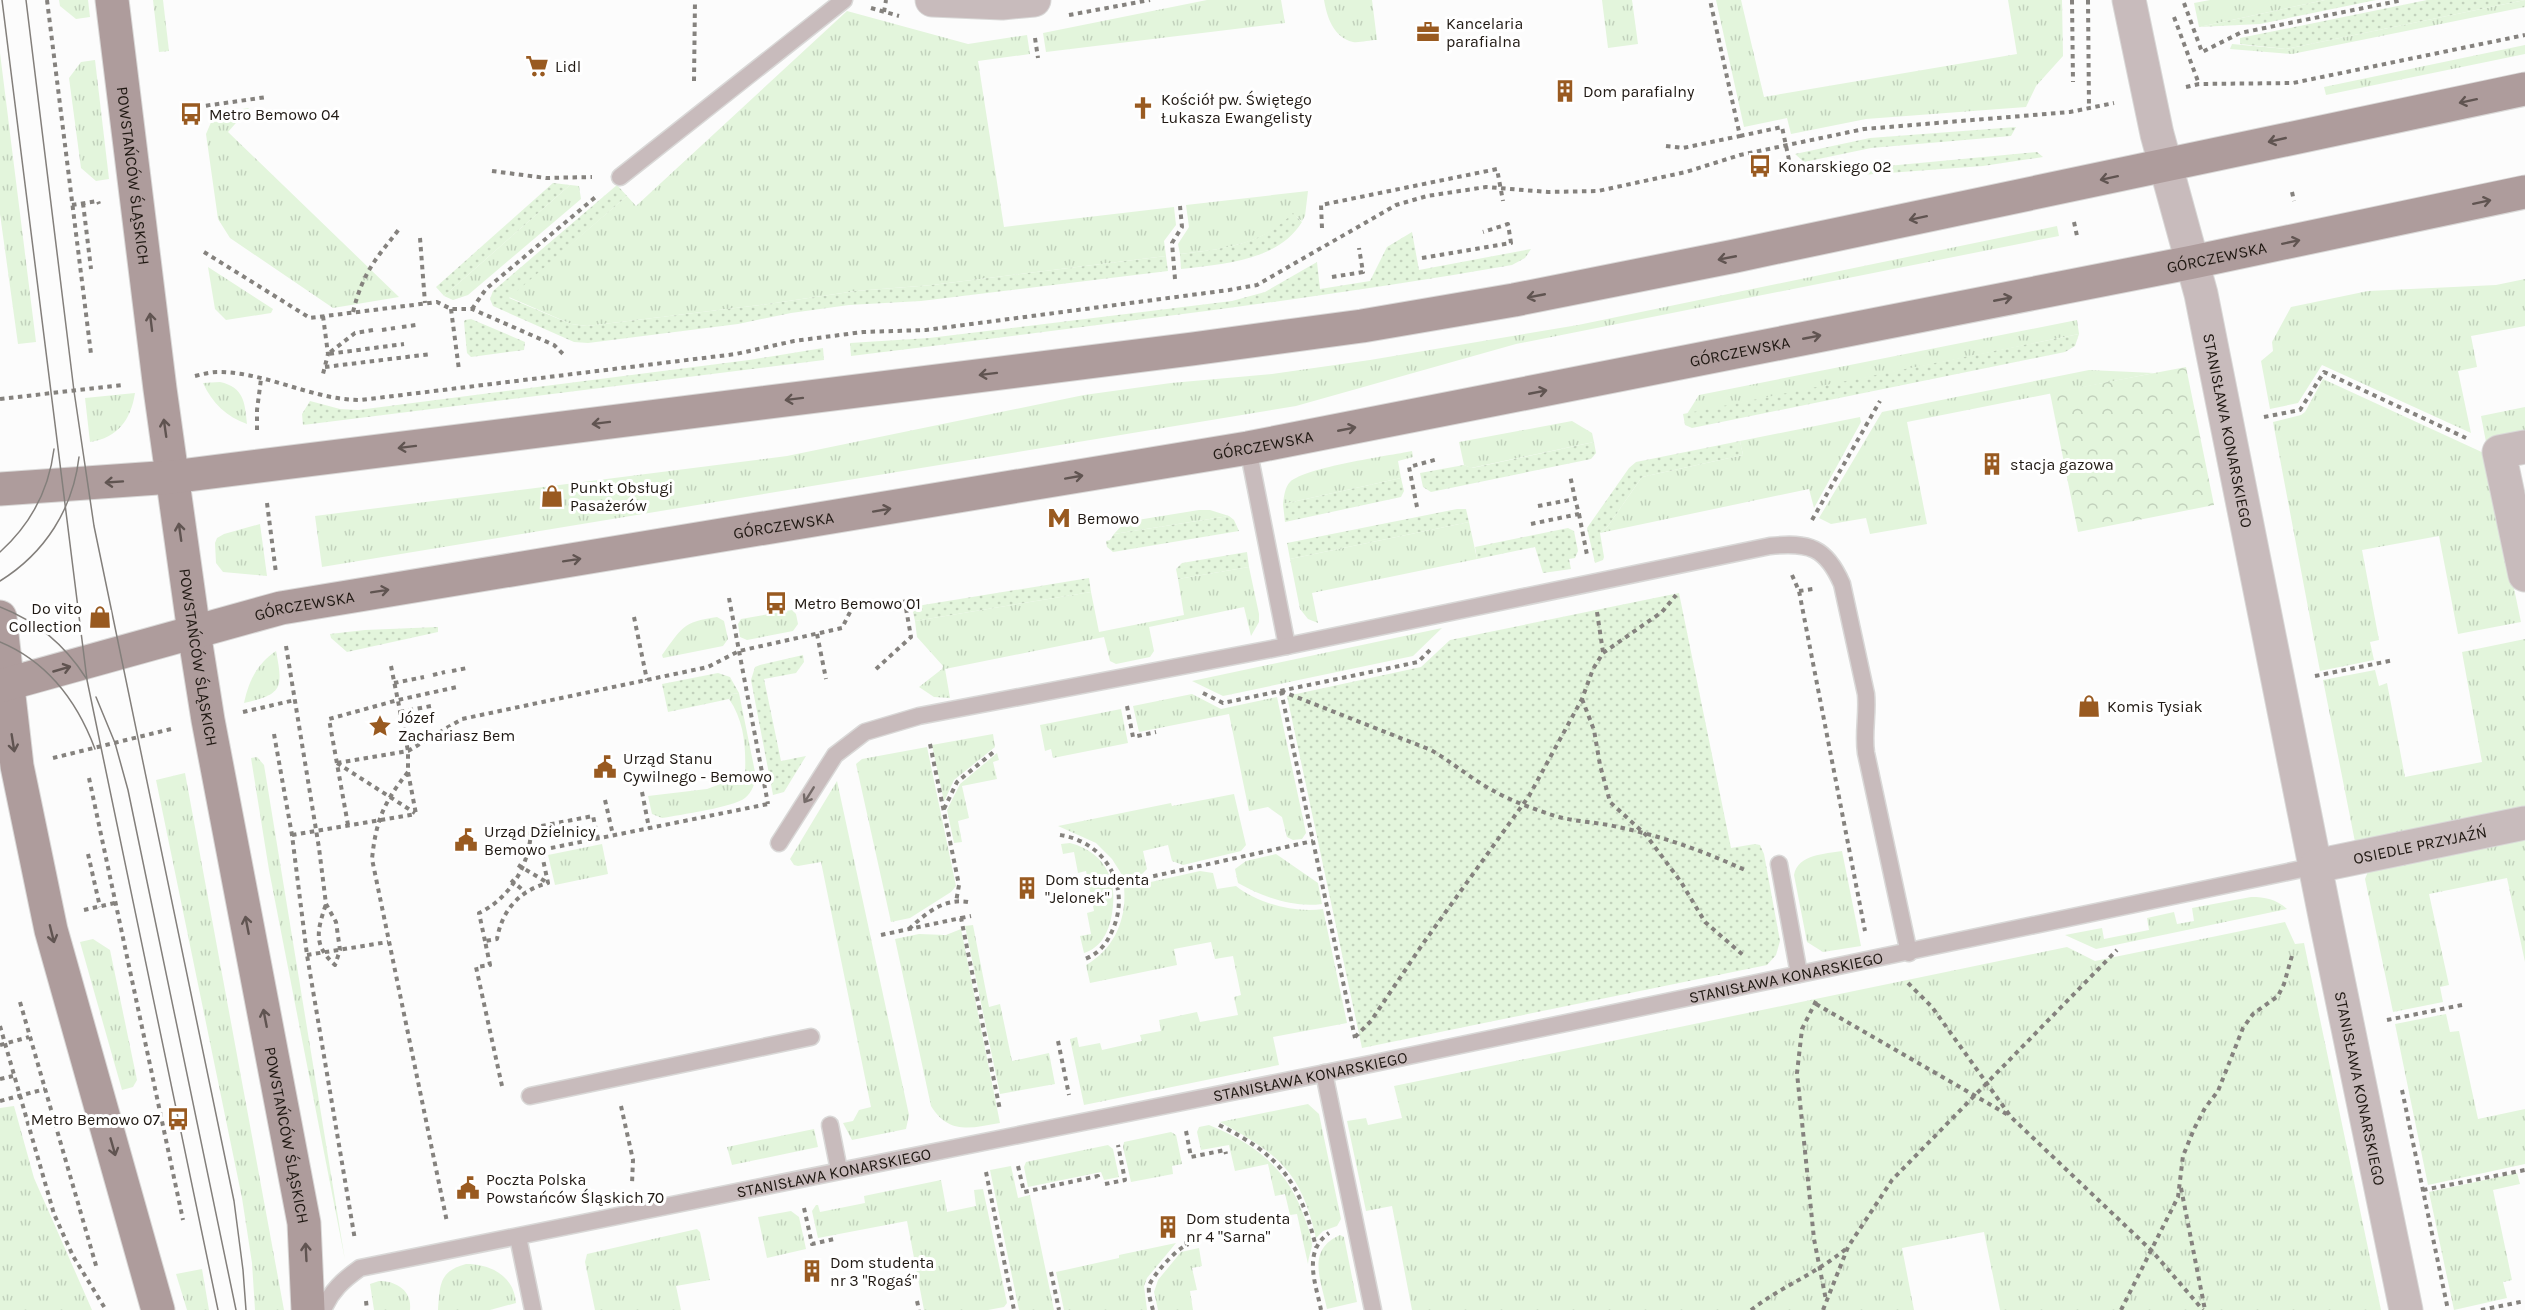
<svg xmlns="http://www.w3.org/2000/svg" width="2525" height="1310" font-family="Karla,sans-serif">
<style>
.grass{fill:url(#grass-tufts)}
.forest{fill:url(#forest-crowns)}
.park{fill:url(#park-dots)}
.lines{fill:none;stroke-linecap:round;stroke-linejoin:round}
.lane-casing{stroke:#d9d8d7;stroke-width:19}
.street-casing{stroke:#d9d8d7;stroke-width:35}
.secondary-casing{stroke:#d9d8d7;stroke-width:35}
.path{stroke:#85827e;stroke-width:4;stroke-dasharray:4.5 4.5;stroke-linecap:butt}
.lane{stroke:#c8bbbc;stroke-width:16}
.street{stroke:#c8bbbc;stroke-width:33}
.secondary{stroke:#ae9c9c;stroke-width:33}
.tram{stroke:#837f7b;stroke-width:1.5}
.oneway{stroke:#605451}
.oneway2{stroke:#746a68}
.labels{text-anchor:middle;stroke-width:6;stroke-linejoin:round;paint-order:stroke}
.poi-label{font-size:16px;fill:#201913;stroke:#fff;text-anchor:start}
.street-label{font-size:16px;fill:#201913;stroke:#fff}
</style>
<defs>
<pattern id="grass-tufts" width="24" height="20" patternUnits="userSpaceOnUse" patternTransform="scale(1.5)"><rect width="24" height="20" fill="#e3f5dc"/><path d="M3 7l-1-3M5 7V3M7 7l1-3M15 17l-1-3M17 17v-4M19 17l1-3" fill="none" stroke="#c2d1bc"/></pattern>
<pattern id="forest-crowns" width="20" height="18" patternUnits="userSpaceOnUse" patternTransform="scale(1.5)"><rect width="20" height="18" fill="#e3f5dc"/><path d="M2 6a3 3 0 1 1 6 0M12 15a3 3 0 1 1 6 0" fill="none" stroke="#c2d1bc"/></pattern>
<pattern id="park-dots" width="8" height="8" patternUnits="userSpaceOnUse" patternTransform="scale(1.5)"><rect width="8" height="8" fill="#e3f5dc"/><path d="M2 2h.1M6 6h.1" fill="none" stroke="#c2d1bc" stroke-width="1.8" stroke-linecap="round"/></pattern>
</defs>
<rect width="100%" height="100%" fill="#fcfcfc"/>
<!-- grass -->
<g class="grass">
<path d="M59,0H88L90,17L76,19L60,6Z"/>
<path d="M153,0H163L169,51L159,52Z"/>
<path d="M1207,0H1281L1285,23L1046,52L1043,33Z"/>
<path d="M1324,0H1372L1377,40C1370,40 1359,43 1353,42C1333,37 1327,17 1324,0Z"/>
<path d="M1602,0H1632L1638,44L1608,48Z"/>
<path d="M1716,0H1741L1764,97L2017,54L2008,0H2062L2063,56L2036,86L2026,107L1866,119L1791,134L1787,118L1744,127Z"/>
<path d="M2210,0H2325L2199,27L2194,3Z"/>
<path d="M2525,0V7L2292,54L2230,49L2232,44L2286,49Z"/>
<path d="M847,11L968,44L1027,35L1030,54L978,61L1004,227L1174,207L1176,225L1164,241L1166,256L932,285L856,291L768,304L587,326L571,324L509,297L627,196L636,206Z"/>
<path d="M2525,45V54L2326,95L2324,87Z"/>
<path d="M0,53L36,342L18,344L0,214Z"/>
<path d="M95,60L109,179L96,181L81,168L69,78L81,62Z"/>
<path d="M249,108L228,132L399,297L333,308L230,238L218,219L206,134L215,113Z"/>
<path d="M570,185L579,186L581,199L468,295L453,300L444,296Z"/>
<path d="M1308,191L1305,216L1302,221L1293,214C1262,245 1222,249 1180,254L1178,244L1189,227L1186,205Z"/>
<path d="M2057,226L2059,236L1516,344L1296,406L322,567L315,516L787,456L1084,395L1171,383L1272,374L1370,360L1578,325Z"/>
<path d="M208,267L273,309L271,313L226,320L215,309Z"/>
<path d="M2525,279V326L2471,336L2477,367L2458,371L2471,433L2322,365L2298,403L2270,409L2261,361L2273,351L2272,342L2291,307L2368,291L2496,285Z"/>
<path d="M2077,320L2079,334L1687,414L1699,395Z"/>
<path d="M2089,370L2154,373L1907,422L1927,524L1870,534L1866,518L1831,524L1819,518L1882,412Z"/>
<path d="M2323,379L2486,454L2521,622L2458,634L2439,536L2362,550L2379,640L2370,642L2374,660L2320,671L2273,422L2301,415L2305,412Z"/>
<path d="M220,382C244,387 245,403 247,424C227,417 212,403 203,383Z"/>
<path d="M135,393C131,419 118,438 90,442L85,398Z"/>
<path d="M2525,407V434L2486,442L2481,416Z"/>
<path d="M1860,417L1861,422L1814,508L1809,489L1600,533L1608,526L1642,477L1743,455L1740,441Z"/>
<path d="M1572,421L1592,433L1594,442L1471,468L1464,465L1459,442Z"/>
<path d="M1412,451L1413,457L1398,461L1401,478L1283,504C1284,496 1285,487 1290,482C1306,467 1388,456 1412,451Z"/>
<path d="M1199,510H1210L1229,516L1114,534L1125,522Z"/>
<path d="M1469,522L1477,559L1312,593L1318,623L1308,619L1300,609L1290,559Z"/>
<path d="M260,524L267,576L223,572L216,563L215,543L217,538L224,534Z"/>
<path d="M1249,567L1259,614V622L1251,636L1244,607L1149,627L1154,651L1150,657L1116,664L1110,661L1104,637L945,669L950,698L934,697L919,687L942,669L943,666L917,637L915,621L1091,592L1099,632L1184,615L1178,579Z"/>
<path d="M792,610L796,614L798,624L793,631L747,640L740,637L738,624L741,619Z"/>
<path d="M717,617L724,621L728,639L723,646L663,658L662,655C682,628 682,622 717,617Z"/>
<path d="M1442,628L1413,656L1223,696L1192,681Z"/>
<path d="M2525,639V812L2356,847L2323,680L2375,670L2379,686L2387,683L2405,777L2482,762L2462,652Z"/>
<path d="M276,651C283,688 283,694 244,703C249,680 257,664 276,651Z"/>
<path d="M739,693L755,772C756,782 753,791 745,798C734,807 679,815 662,818L652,814L648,796L707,789L745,775C746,749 745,722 729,699L732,694Z"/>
<path d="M1192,694L1221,709L1277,697L1306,833L1302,839L1293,840L1287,837L1282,817L1268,807L1249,811L1229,714L1139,732L1133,706Z"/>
<path d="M1121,709L1128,743L1053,758L1051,749L1045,751L1040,725Z"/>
<path d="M993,734L995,747L954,780L944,802L932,745Z"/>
<path d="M927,747L956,886L951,892L910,918L891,922L856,764L862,759Z"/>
<path d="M997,753L999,760L993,762L997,779L962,786L969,818L958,821L962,842L954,843L947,810L960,784Z"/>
<path d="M257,757L264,765L345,1260L269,870L251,758Z"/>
<path d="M185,773L284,1310H255L252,1263L242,1198L156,780Z"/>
<path d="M837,781L909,1115L906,1129L852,1140L843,1123L853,1121L859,1110L871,1107L821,862L798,866L794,865L790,859Z"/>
<path d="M1234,794L1246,845L1241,851L1183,865L1172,861L1168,845L1143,851L1147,869L1142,874L1124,878L1112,859L1096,843L1058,826L1171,803L1172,806Z"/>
<path d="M2525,837V962L2507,878L2429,894L2449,985L2440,987L2443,1002L2393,1012L2365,879L2369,869Z"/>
<path d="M1070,843C1108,853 1119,884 1111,919C1107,935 1100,948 1084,953L1080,936L1091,934L1087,913L1094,911L1086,871L1078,873L1074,852L1063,854L1061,844Z"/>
<path d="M602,844L608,874L555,885L548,855Z"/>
<path d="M1842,851L1861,946L1823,952L1807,942L1794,875C1798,854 1825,854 1842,851Z"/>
<path d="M1276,854L1318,883L1322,904C1293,908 1263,897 1238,883L1235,869L1246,861Z"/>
<path d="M1200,871L1213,873L1217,889L1236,886C1259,904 1294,913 1323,909L1347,1023L1273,1037L1279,1065L1084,1105L1070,1039L1077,1037L1079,1047L1100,1043L1102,1050L1142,1041L1140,1035L1161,1031L1159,1020L1197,1012L1200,1022L1238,1015L1234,997L1241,995L1233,956L1215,959L1211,942L1174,949L1177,965L1090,983L1086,965C1114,949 1127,919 1124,888Z"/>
<path d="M2251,897C2265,897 2276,899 2287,909L2096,949L2065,935L2102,928L2104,939L2149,930L2147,918L2174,912L2177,924L2194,921L2192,908Z"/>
<path d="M2285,922L2295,944L2304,943L2381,1310H2000L1984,1232L1902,1248L1914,1310H1412L1392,1206L1366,1211L1347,1121L1366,1118L1368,1125L1402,1118L1394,1086L2067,947L2095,961Z"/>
<path d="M973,925L989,1007L1000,1004L1012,1061L1049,1053L1055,1084L1000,1094L965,926Z"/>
<path d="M961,929L1000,1123C971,1128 949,1135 931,1106L895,939L919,934L946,935Z"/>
<path d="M93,939L110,950L137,1080L133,1087L122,1090L80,942Z"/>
<path d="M2446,1014L2450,1032L2459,1031L2478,1119L2525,1109V1164L2428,1185L2395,1024Z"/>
<path d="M1308,1104L1319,1114L1341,1219L1337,1226L1323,1231L1316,1238C1301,1171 1278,1154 1220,1122Z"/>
<path d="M14,1106L34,1178L92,1310H0V1108Z"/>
<path d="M1209,1125C1256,1144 1288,1169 1305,1219C1308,1226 1312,1238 1312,1246C1311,1252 1308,1258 1308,1264L1297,1214L1290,1215L1285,1194L1275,1196L1268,1164L1235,1171L1229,1145L1201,1150L1197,1132L1199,1127Z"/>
<path d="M814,1129L818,1147L732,1165L727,1147Z"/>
<path d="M1171,1132L1176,1135L1182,1164L1172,1166L1173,1174L1131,1182L1123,1147L1124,1142Z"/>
<path d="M1108,1145L1113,1149L1119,1177L1104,1180L1101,1172L1028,1187L1024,1167L1026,1162Z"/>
<path d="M1011,1166L1018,1198L1030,1195L1054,1310H1019L990,1170Z"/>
<path d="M2517,1173L2520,1184L2493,1190L2512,1280L2503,1282L2507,1298L2454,1310L2429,1192Z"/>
<path d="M941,1180L947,1212L976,1206L974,1190L983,1189L1007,1303L1004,1307L988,1310H924L907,1221L818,1238L812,1211L816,1205H818L820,1212L865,1203L864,1196Z"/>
<path d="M791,1211L799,1217L806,1249L767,1258L758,1217Z"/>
<path d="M697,1229L700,1232L710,1280L676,1286L681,1310H595L585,1262L587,1254Z"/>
<path d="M1340,1235L1344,1237L1357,1302L1327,1309C1321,1280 1306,1250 1340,1235Z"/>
<path d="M1176,1243L1147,1278L1144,1286L1147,1310H1064L1056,1272L1119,1258V1255Z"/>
<path d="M1199,1248L1202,1266L1192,1268L1197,1290L1190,1291L1193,1310H1158L1154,1292L1158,1280L1181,1252Z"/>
<path d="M466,1264C491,1264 514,1276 516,1303L490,1310H438C440,1285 439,1271 466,1264Z"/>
<path d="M202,1269L209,1310H187L176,1274Z"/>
<path d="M379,1281C397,1281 412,1291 410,1310H374L370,1284Z"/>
</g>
<!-- forest -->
<path class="forest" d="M2186,367L2214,505L2078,532L2050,393Z"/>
<!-- park -->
<g class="park">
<path d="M2325,0H2376L2260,24L2199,27Z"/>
<path d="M2427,0H2525L2286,49L2240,44V38Z"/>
<path d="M2016,127L2011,136L1871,148L1804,162L1795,154L1870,138Z"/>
<path d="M2037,152L2043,157L1983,166L1861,175L1866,168Z"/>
<path d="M553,183L570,185L444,296L436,287Z"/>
<path d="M617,185L627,196L509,298L571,324L587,326L768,304L856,291L932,285L1166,256L1168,271L921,301L849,305L791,313L738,324L588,343L574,342L493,306L490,299L493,291Z"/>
<path d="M1293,213L1302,222C1278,261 1223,264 1181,269L1180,254C1222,249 1262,245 1293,213Z"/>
<path d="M1412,232L1419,270L1531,249L1525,258L1512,265C1293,303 1072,328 851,356L850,343L929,338L1232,301L1265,292L1317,262L1320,289L1370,281L1387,247Z"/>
<path d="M471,319L525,342L524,350L471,357L467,353L464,322L465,320Z"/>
<path d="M2079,334L2075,346L2065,352L1692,428L1685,425L1683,414Z"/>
<path d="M823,348L824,360L303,425L302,414L310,401L340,409L358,410L749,360Z"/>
<path d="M1740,441L1743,455L1642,477L1608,526L1600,533L1604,557L1603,560L1595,563L1587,528L1629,468L1636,462Z"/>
<path d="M1594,442L1596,453L1591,459L1431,492L1423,487L1420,473L1464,465L1472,468Z"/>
<path d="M1401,478L1404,491L1401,497L1285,522L1283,504Z"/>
<path d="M1457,509H1466L1469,522L1290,559L1287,543Z"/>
<path d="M1229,516L1234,520L1239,531L1113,552L1107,547L1106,541L1110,540L1114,534Z"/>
<path d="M1568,528L1574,531L1578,551L1575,558L1569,559L1571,569L1543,573L1535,547L1477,559L1475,547Z"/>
<path d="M1247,552L1249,567L1178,579L1176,569L1182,563Z"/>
<path d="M1089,578L1091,592L915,621L913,612L917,606Z"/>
<path d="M1679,593L1731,848L1755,844L1760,845L1764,854L1780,941L1776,955L1767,965L1362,1048L1287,696L1421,667L1450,640Z"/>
<path d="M438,627V632L347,652L331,638L330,634L365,630Z"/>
<path d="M803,655L804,662L796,673L764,679L781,761L806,756L784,792L773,795L751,680L755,667L760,665Z"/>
<path d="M718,673L730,677L739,693L732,694L729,699L668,712L662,684Z"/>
</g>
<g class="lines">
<!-- lane casing -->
<g class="lane-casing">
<g id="lane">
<path d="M620,177L844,0"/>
<path d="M1248,448L1287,646"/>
<path d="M779,843L835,755L865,732L919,716L1287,646L1770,546C1809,542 1826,547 1842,584L1866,694C1868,714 1863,733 1866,753L1909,953"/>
<path d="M1779,864L1799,974"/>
<path d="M1324,1073L1373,1310"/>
<path d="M530,1096L811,1037"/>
<path d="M830,1125L839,1170"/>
<path d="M518,1237L533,1310"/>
<path id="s1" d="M323,1310C331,1291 343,1280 360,1268L1375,1063L2316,866"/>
</g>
</g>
<!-- street casing -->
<g class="street-casing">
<g id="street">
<path d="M932,0L1002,3L1034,0"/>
<path id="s2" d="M2129,0L2157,134L2201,294L2327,926L2406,1310"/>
<path d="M2525,447L2499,452L2525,575"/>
<path id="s3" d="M2316,866L2525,823"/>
</g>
</g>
<!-- secondary casing -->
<g class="secondary-casing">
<g id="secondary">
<path id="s4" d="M112,0L160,389L194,632L208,720L304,1223L308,1310"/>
<path d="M0,489L172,477L1192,349L1362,326L1514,300L1735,256L2525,89"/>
<path d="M0,617L17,766L51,930L158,1310"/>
<path id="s5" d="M0,686L281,608L1248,448L2193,262L2525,192"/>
</g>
</g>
<!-- path -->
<g class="path">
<path d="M47,0L91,354"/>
<path d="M2072,0L2073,82"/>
<path d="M2088,0L2089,108"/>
<path d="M2184,3L2202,52L2240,33L2403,0"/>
<path d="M871,8L899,16"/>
<path d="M884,12L886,0"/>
<path d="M1069,15L1150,0"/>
<path d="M2174,17L2199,84"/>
<path d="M1035,38L1038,58"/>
<path d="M694,81L695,0"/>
<path d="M2186,87L2199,84L2293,83L2525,35"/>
<path d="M197,107L267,97"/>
<path d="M1740,136L1782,127L1792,174"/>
<path d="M1666,146L1683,148L1740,136L1710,0"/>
<path d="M492,171L546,178L592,177"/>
<path d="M2292,192L2294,201"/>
<path d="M83,203L91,269"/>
<path d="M72,205L98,201L99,204"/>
<path d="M2074,222L2077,236"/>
<path d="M1322,228L1321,205L1497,169L1503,201"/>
<path d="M420,238L425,303"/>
<path d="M204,252L310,318L437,302L451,309H472L554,345L565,356"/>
<path d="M1422,258L1511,243L1508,224L1483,232"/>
<path d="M1332,277L1363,272L1359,248"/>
<path d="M1175,279L1172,243L1182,227L1180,206"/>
<path d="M451,309L459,370"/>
<path d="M472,309L486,289L598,195"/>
<path d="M353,312C363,272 375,260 400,228"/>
<path d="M323,316L328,354L323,374"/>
<path d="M402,327L416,325"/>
<path d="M373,330L355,333L328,354L404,344"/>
<path d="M382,330L395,328"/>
<path d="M325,367L431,354"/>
<path d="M195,376C203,374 211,372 218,372C267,372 312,400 361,400L736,354L794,341L863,332L926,330L1229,290L1257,285L1396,205L1427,196L1486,187L1548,192L1598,191L1686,172L1740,155L1864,129L2070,112L2114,103"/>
<path d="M0,399L122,385"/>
<path d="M2264,417L2300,410L2324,372L2466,438"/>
<path d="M257,430V410L261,379"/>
<path d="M267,503L276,573"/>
<path d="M1538,506L1575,499L1570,475"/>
<path d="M1417,507L1409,467L1438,459"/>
<path d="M1579,514L1587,555"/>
<path d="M1812,520L1880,401"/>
<path d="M1531,524L1579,514L1575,499"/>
<path d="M1792,575L1799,591L1865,931"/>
<path d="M1799,591L1813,589"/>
<path d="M729,598L768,804"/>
<path d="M1597,612L1603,652"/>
<path d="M634,617L647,680"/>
<path d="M817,634L826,679"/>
<path d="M286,646L319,848L326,904L336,922L340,950L335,965C313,945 317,931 326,904"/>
<path d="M391,666L408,751V772L416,814"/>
<path d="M876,669L911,637L904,597"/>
<path d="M452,671L467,668"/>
<path d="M433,675L445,672"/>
<path d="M2315,676L2394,660"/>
<path d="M394,683L424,677"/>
<path d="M1281,691L1431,750C1452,762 1470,778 1492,790C1511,801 1534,809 1555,816C1576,822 1597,822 1618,827C1662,836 1706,852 1747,871"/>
<path d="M1281,691L1355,1038"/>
<path d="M1203,693L1223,703L1418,662L1432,648"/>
<path d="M1582,699L1594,730L1600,765L1610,802L1646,835L1681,882L1705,922L1743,955"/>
<path d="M1127,706L1133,737L1156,732"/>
<path d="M243,712L295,700"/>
<path d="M400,712L431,706"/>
<path d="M274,734L292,835L307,955L355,1240"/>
<path d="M930,744L959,885L956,902"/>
<path d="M53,758L171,729"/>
<path d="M337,763L408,751L462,719L708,667L739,651L842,628L853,606"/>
<path d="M337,763L415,813"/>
<path d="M408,772C384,802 376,820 372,859L447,1222"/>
<path d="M89,778L183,1220"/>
<path d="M642,792L649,828"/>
<path d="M605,800L613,835"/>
<path d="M944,809L957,782L996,750"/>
<path d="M348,825L329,719L398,700L457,687"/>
<path d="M292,835L416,814"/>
<path d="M1060,835C1106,842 1131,887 1113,929C1107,943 1100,953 1085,959"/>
<path d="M88,854L100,907"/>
<path d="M518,865L548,883"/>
<path d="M511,880L525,892"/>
<path d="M1118,884L1313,841"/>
<path d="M84,910L115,903"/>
<path d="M961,918L971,916"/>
<path d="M909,929C926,913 944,898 968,902"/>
<path d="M881,935L961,918L1000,1110"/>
<path d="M485,941L479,913C511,898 531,862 531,828L593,816L598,839"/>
<path d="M307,955L388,942"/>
<path d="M1908,983L1932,1007L2011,1117L2152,1251L2203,1310"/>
<path d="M1816,1001L1802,1029L1797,1073L1814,1239L1826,1300"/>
<path d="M20,1002L97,1269"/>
<path d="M1816,1004L2010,1116"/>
<path d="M2387,1020L2462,1005"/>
<path d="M0,1026L54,1214L73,1256L106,1310"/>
<path d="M1355,1037L1371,1021L1422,945L1529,796L1582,699L1593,669L1603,653L1662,612L1676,595"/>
<path d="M1058,1041L1069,1095"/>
<path d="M0,1045L29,1037"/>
<path d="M0,1079L13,1076"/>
<path d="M502,1086L476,967L490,965L485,941L497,939C502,910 520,890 548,883L541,850L768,804"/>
<path d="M2402,1090L2448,1310"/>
<path d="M0,1101L45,1089"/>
<path d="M621,1106L633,1160L632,1184"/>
<path d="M1219,1125C1280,1155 1300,1182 1316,1247"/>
<path d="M1186,1131L1191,1157L1225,1150L1226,1154"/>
<path d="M1018,1166L1024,1192L1098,1176L1099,1181"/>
<path d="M986,1172L1014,1310"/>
<path d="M1105,1184L1125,1180L1118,1145"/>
<path d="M2181,1188L2205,1310"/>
<path d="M2423,1190L2525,1170"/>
<path d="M804,1208L812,1244L834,1239"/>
<path d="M1051,1272L1059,1310"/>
<path d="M366,1301L367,1310"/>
<path d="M917,1301L919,1310"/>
<path d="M1153,1310C1151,1303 1148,1294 1149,1286C1152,1276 1177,1248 1187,1245L1186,1241"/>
<path d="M1321,1310C1316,1284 1302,1252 1329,1233"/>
<path d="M1751,1310C1782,1286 1818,1273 1848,1247"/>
<path d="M1823,1310L1848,1247L1892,1180L2117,950"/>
<path d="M2121,1310L2178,1197L2183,1156L2194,1129L2205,1108L2218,1091L2243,1028L2253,1014L2278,996L2284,984L2293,952"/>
<path d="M2481,1310L2525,1301"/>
</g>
<!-- lane -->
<use href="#lane" class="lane"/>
<!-- street -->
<use href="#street" class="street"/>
<!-- secondary -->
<use href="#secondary" class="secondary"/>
<!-- tram -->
<g class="tram">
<path d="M2,0L87,680L218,1310"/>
<path d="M26,0L74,391L94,526L234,1201L243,1270L246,1310"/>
<path d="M0,552C31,524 49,490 54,449"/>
<path d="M0,581C45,553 73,509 79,457"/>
<path d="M0,607C36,621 65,645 86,678"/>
<path d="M0,642C48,662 77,701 95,749"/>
<path d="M96,697L115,743L128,790L236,1310"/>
</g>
</g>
<!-- one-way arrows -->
<defs><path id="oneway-shaft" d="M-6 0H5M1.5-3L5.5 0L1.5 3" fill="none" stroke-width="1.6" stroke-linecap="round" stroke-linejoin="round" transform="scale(1.5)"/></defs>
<g class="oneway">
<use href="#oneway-shaft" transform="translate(2468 101) rotate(168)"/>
<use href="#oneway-shaft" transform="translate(2277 140) rotate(167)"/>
<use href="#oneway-shaft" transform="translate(2109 178) rotate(168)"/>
<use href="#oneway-shaft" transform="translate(2482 202) rotate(-12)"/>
<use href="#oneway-shaft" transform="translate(1918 218) rotate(168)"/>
<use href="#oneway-shaft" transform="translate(2291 242) rotate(-12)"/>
<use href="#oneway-shaft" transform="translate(1727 258) rotate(169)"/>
<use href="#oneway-shaft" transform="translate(1536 296) rotate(169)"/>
<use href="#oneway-shaft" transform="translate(2003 299) rotate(-11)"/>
<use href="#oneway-shaft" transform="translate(151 322) rotate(-97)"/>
<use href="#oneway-shaft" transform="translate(1812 337) rotate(-11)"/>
<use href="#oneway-shaft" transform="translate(988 374) rotate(173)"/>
<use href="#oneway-shaft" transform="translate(1538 392) rotate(-11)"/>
<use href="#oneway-shaft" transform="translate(794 399) rotate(173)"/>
<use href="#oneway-shaft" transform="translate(601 423) rotate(173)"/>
<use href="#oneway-shaft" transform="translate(165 428) rotate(-98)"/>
<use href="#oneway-shaft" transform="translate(1347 429) rotate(-11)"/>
<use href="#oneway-shaft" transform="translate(407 447) rotate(173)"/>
<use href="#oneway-shaft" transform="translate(1074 477) rotate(-10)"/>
<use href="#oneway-shaft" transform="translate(114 482) rotate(176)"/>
<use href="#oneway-shaft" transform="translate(882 510) rotate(-10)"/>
<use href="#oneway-shaft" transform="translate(180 532) rotate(-98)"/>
<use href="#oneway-shaft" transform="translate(572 560) rotate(-9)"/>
<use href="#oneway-shaft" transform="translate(380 591) rotate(-9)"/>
<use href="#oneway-shaft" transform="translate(62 669) rotate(-16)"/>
<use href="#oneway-shaft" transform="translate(13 743) rotate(81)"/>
<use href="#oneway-shaft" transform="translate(247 925) rotate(-101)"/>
<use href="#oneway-shaft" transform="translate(52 934) rotate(76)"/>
<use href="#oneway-shaft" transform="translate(265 1018) rotate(-101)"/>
<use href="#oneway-shaft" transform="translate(113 1147) rotate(74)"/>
<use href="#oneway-shaft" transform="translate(306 1252) rotate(-93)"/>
</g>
<use class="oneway2" href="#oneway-shaft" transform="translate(809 795) rotate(122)"/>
<!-- icons -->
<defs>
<g id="office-bare" transform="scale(1.8)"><path d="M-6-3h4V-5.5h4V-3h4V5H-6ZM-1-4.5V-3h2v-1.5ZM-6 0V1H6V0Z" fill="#995a20" stroke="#fff" stroke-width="2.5" paint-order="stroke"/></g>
<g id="supermarket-bare" transform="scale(1.8)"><path d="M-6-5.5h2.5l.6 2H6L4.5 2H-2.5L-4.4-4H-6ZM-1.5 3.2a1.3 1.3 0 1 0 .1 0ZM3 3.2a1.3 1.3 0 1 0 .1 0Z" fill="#995a20" stroke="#fff" stroke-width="2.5" paint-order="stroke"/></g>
<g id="building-bare" transform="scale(1.8)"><path d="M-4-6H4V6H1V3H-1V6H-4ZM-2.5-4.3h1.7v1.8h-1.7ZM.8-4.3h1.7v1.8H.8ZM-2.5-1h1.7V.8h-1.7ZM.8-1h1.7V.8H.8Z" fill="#995a20" stroke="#fff" stroke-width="2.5" paint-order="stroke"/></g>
<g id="church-bare" transform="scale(1.8)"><path d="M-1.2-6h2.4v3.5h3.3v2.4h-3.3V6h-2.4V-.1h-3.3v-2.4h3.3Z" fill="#995a20" stroke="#fff" stroke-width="2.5" paint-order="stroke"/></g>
<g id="bus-bare" transform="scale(1.8)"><path d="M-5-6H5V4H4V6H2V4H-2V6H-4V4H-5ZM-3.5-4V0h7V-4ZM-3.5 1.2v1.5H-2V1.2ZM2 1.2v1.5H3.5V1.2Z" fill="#995a20" stroke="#fff" stroke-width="2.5" paint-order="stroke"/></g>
<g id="shop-bare" transform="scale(1.8)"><path d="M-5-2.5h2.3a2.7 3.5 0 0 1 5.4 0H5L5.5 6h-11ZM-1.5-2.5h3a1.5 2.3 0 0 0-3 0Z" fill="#995a20" stroke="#fff" stroke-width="2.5" paint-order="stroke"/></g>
<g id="metro-bare" transform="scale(1.8)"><path d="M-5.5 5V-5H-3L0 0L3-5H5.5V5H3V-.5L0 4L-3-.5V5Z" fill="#995a20" stroke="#fff" stroke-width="2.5" paint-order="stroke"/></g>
<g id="sight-bare" transform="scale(1.8)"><path d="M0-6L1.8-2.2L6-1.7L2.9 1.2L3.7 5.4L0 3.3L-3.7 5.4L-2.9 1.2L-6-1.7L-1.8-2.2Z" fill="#995a20" stroke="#fff" stroke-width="2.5" paint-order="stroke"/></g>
<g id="civic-bare" transform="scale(1.8)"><path d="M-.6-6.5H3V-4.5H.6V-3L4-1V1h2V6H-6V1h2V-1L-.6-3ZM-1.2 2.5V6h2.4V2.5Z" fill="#995a20" stroke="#fff" stroke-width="2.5" paint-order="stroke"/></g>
</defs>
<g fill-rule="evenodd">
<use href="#office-bare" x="1428" y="32"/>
<use href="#supermarket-bare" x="537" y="66"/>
<use href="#building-bare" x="1565" y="91"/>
<use href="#church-bare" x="1143" y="108"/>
<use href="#bus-bare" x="191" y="114"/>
<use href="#bus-bare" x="1760" y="166"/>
<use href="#building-bare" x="1992" y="464"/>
<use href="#shop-bare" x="552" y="496"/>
<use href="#metro-bare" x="1059" y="518"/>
<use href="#bus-bare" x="776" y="603"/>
<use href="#shop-bare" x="100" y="617"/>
<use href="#shop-bare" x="2089" y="706"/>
<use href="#sight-bare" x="380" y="726"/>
<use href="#civic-bare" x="605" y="767"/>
<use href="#civic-bare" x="466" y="840"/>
<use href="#building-bare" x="1027" y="888"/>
<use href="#bus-bare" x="178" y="1119"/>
<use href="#civic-bare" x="468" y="1188"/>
<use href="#building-bare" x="1168" y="1227"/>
<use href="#building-bare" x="812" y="1271"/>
</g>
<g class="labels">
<!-- poi labels -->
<g class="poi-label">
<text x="1446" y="29">Kancelaria<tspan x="1446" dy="18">parafialna</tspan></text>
<text x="555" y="72">Lidl</text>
<text x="1583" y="97">Dom parafialny</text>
<text x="1161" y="105">Kościół pw. Świętego<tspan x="1161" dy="18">Łukasza Ewangelisty</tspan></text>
<text x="209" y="120">Metro Bemowo 04</text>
<text x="1778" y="172">Konarskiego 02</text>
<text x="2010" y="470">stacja gazowa</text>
<text x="570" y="493">Punkt Obsługi<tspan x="570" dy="18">Pasażerów</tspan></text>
<text x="1077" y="524">Bemowo</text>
<text x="794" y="609">Metro Bemowo 01</text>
<text x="82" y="614" text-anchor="end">Do vito<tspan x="82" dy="18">Collection</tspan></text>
<text x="2107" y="712">Komis Tysiak</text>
<text x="398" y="723">Józef<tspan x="398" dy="18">Zachariasz Bem</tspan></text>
<text x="623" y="764">Urząd Stanu<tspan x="623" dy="18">Cywilnego - Bemowo</tspan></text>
<text x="484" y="837">Urząd Dzielnicy<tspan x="484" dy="18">Bemowo</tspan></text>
<text x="1045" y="885">Dom studenta<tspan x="1045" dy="18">"Jelonek"</tspan></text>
<text x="160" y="1125" text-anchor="end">Metro Bemowo 07</text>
<text x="486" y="1185">Poczta Polska<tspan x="486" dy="18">Powstańców Śląskich 70</tspan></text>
<text x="1186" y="1224">Dom studenta<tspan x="1186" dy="18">nr 4 "Sarna"</tspan></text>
<text x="830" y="1268">Dom studenta<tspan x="830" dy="18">nr 3 "Rogaś"</tspan></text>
</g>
<!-- street labels -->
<g class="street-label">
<text dy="6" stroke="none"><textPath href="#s4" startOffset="177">POWSTAŃCÓW ŚLĄSKICH</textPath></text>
<text dy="6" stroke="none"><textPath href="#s5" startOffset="2259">GÓRCZEWSKA</textPath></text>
<text dy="6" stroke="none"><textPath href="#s5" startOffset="1773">GÓRCZEWSKA</textPath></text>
<text dy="6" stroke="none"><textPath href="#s2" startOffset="442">STANISŁAWA KONARSKIEGO</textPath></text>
<text dy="6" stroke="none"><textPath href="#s5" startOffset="1287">GÓRCZEWSKA</textPath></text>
<text dy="6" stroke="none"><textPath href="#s5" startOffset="801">GÓRCZEWSKA</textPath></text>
<text dy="6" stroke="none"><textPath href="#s5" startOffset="315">GÓRCZEWSKA</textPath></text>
<text dy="6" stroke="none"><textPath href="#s4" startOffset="663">POWSTAŃCÓW ŚLĄSKICH</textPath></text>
<text dy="6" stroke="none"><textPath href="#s3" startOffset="106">OSIEDLE PRZYJAŹŃ</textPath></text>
<text dy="6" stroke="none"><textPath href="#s1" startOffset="1512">STANISŁAWA KONARSKIEGO</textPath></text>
<text dy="6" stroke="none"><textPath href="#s1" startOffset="1026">STANISŁAWA KONARSKIEGO</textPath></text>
<text dy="6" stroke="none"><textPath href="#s2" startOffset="1113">STANISŁAWA KONARSKIEGO</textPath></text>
<text dy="6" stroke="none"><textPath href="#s4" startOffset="1149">POWSTAŃCÓW ŚLĄSKICH</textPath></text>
<text dy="6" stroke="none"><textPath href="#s1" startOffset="540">STANISŁAWA KONARSKIEGO</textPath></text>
</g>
</g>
</svg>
